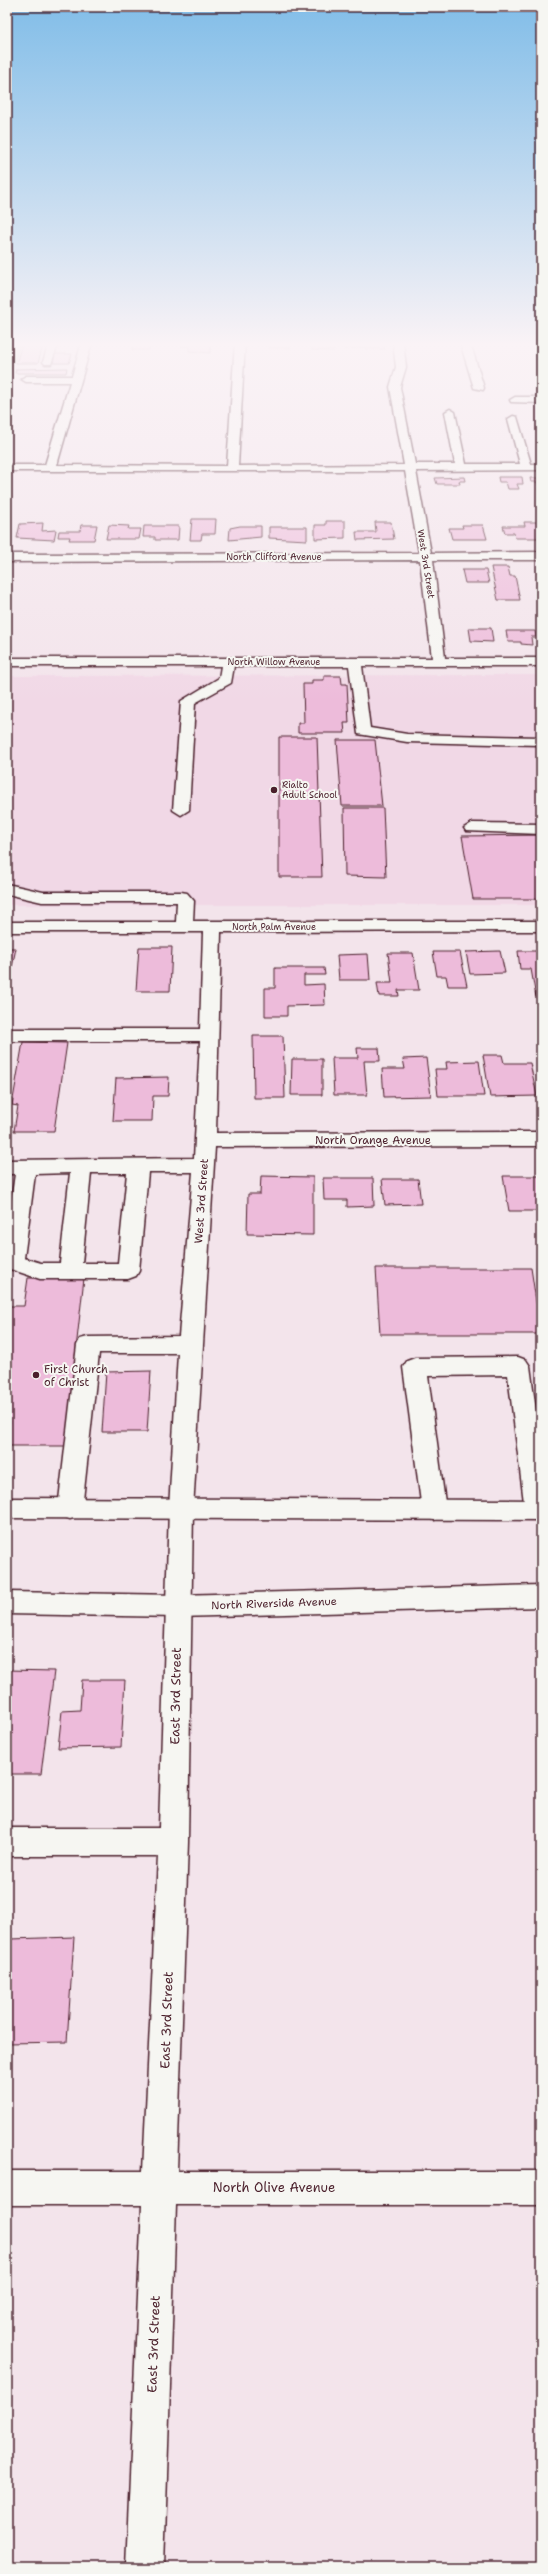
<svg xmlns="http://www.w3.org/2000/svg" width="548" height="2574" font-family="'Shantell Sans',sans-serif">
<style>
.built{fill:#f1d8e6}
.green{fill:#b4e2a0;stroke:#7f8066}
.building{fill:#edbbda;stroke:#4a1f2b}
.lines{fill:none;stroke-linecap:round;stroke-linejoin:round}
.minor-casing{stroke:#4a1f2b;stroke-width:3}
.major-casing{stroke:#4a1f2b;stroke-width:3}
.minor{fill:#f6f6f2;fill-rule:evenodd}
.major{fill:#f6f6f2;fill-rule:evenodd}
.poi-dot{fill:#4a1f2b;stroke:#f6f6f2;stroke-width:1.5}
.labels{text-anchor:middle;stroke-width:4;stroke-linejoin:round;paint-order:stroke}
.far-street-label{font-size:9px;fill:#4a1f2b;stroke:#f6f6f2}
.far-poi-label{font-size:9px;fill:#4a1f2b;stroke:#f6f6f2;text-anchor:start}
.street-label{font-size:11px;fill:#4a1f2b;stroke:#f6f6f2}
.poi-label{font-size:11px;fill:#4a1f2b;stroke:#f6f6f2;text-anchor:start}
.near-street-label{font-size:13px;fill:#4a1f2b;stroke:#f6f6f2}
</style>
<rect width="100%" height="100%" fill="#f3e4eb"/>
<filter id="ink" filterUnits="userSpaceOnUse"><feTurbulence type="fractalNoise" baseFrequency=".025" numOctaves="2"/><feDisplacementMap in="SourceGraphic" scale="8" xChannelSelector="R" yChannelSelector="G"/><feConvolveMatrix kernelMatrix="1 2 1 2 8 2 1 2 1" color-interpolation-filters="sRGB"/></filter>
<g filter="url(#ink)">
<!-- built -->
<path class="built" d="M541,675V905H7V676Z"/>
<!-- green -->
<path class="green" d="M7,342H21L7,381Z"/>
<!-- building -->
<g class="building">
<path d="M23,342H44L38,363H16Z"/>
<path d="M134,342H163L162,346H150L149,350H132Z"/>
<path d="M181,342H211L210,353L189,351V346H181Z"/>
<path d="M270,342H290V348H269Z"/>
<path d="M312,343H334V351L312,350Z"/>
<path d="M343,343H383L385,349H366L365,347L344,349Z"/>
<path d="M55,354H72L69,363H53Z"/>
<path d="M67,368L66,373H15L16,369Z"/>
<path d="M464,477L465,481H459L460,484H437L435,478Z"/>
<path d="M498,477H522L523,484H517L519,489H508L506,482H499Z"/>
<path d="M530,478H541V490H539L537,482H531Z"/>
<path d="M192,519H216L215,534H202L201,540H190Z"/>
<path d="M326,521H345V538L315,539V525H326Z"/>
<path d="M375,522H391L394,539L357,540L356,532H376Z"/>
<path d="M524,522H539L541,538H515L514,533H505L503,526H525Z"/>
<path d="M43,523L42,531L56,530L54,540L17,538L20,524Z"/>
<path d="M81,525H97L94,540H69L70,537H58L59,531H80Z"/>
<path d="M109,525L129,526L128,529H141L139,539H106Z"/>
<path d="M462,525H483L487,539H452L449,528H463Z"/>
<path d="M144,526H179L178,540H155V537H143Z"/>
<path d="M240,526H261V537L229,540L230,528Z"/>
<path d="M269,527H307V540L269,538Z"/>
<path d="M491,567H508L510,576H515L520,600H498Z"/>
<path d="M462,570H486L489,583H465Z"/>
<path d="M469,628H491L493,642L471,641Z"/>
<path d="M506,631H535L536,637H531L532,645L521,644V642H508Z"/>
<path d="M324,676H341L342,684H347L349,723H344L345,733H298V723H304L303,684H312V680H324Z"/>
<path d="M279,737H317L322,877H279Z"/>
<path d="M337,740H375L382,806H342Z"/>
<path d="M344,808H383L386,877L345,876Z"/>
<path d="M541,835V899H473L462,836Z"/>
<path d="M139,947H172L170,991H136Z"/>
<path d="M7,948H16L7,991Z"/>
<path d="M500,951L505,973L470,974L466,952Z"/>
<path d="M518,951H541V997H536L531,969H520Z"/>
<path d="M433,952H460L467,986H448L446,976H437Z"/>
<path d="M388,953H413L419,990H398L399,996H379L377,983H392Z"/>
<path d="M368,954L370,980H339L337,955Z"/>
<path d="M275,968H324L325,975H304V985L324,984L325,1005L287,1006V1016H265V988H275Z"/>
<path d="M253,1036H283L285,1098H254Z"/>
<path d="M23,1042L67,1043L54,1131H14L18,1106L12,1105Z"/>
<path d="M357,1048H379L380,1061H364L367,1095H334L332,1058H358Z"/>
<path d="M483,1055H502L504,1063H530L537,1096L490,1097Z"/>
<path d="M426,1058L431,1096L384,1097L382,1069H405L403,1059Z"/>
<path d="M292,1059H322V1095H291Z"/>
<path d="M479,1061L484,1096H438L435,1069H447L446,1062Z"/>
<path d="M169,1077L168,1096H153L152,1121H113L116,1078Z"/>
<path d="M261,1176L313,1177V1235L247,1234L248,1194H260Z"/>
<path d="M503,1176H541V1211H509Z"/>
<path d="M323,1178H373L374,1206L347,1207V1200H324Z"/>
<path d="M382,1179H418L421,1204L385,1205Z"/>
<path d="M376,1268H531L541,1334H380Z"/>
<path d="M28,1278H84L65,1446H7L10,1421H7V1306H24Z"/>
<path d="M151,1371L147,1432H102L106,1372Z"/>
<path d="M7,1670L54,1671L41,1774H7Z"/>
<path d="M82,1680H125L121,1747L58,1748L62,1711L80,1710Z"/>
<path d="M74,1937L67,2042L7,2043V1969L10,1939Z"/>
</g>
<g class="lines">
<!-- minor casing -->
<g class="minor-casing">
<g id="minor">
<path d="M52,342H65L57,347L51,364H45L43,362L48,346Z"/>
<path d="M82,342H92L57,465L227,466L235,342H245L238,466L404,465L390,387L396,367L393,342H403L406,367L400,387L415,464H455L445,412L450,409L455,412L466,464H520L508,419L513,416L517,417L531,464H541V470L416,471L431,553L541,552V560H433L445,658H541V666H362L370,728L407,734L541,737V745L407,742L358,734L349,666H234L231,683L195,703L189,810L181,815L173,810L181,701L219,678L221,666H7V658H432L420,560L7,562V554L419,553L405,471H7V465H45L70,382H26L21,379L26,376H72Z"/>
<path d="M460,342H470L484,388L483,390L474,388Z"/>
<path d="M515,397H541V403L511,402L510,400Z"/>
<path d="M472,823L541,824V834L466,831L464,828Z"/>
<path d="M7,884L43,892H181L187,893L194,901L193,921H541V931L221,932L216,1133L541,1132V1146L215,1147L193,1509L188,1842L177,2171H541V2205H176L164,2567H126L142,2205H7V2171H143L158,1856H7V1828H159L169,1509L178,1353H99L82,1509L79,1516L70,1519L61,1516L58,1509L77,1345L80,1339L88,1337L179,1336L193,1172H148L139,1271L136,1276L128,1279H40L7,1268V1228L15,1174H7V1160L194,1158L200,1041H7V1029H200L203,932H7V922H176L177,902H42L7,894ZM70,1173L60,1263H41L24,1258L35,1174ZM91,1173H127L118,1263H82Z"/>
<path d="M518,1357L526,1360L530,1366L541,1449V1519L537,1520L528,1517L525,1510L508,1375L428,1376L446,1510L443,1517L434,1520L425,1517L422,1510L403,1367L407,1361L415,1358Z"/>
</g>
</g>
<!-- major casing -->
<g class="major-casing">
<g id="major">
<path d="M7,1498L541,1500V1520L7,1518Z"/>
<path d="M541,1585V1607L178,1617L7,1614V1592L178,1595Z"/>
</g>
</g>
<!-- minor -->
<use href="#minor" class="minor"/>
<!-- major -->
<use href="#major" class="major"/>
</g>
</g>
<!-- sky -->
<linearGradient id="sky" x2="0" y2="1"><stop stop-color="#81bde8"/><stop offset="0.49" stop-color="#faf3f6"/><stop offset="1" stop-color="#faf3f6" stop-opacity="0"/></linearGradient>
<rect width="548" height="703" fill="url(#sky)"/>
<!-- markers -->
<g class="poi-dot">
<circle cx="274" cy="790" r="4"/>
<circle cx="36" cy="1375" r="4"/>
</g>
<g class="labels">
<!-- far-street labels -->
<g class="far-street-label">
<text x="274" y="560">North Clifford Avenue</text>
<text transform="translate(426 564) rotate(81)" y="3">West 3rd Street</text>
<text x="274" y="665">North Willow Avenue</text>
<text x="274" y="930">North Palm Avenue</text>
</g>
<!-- far-poi labels -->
<g class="far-poi-label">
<text x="282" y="788">Rialto<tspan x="282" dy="10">Adult School</tspan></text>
</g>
<!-- street labels -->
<g class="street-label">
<text x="373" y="1144">North Orange Avenue</text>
<text transform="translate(201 1201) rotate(-86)" y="4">West 3rd Street</text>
<text transform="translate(274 1603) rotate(-2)" y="4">North Riverside Avenue</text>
</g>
<!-- poi labels -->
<g class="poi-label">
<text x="44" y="1373">First Church<tspan x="44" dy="13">of Christ</tspan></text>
</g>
<!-- near-street labels -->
<g class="near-street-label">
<text transform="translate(175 1696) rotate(-89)" y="5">East 3rd Street</text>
<text transform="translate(166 2020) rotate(-88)" y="5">East 3rd Street</text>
<text x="274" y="2192">North Olive Avenue</text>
<text transform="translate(153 2344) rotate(-88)" y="5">East 3rd Street</text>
</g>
</g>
<!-- margin -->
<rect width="548" height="2574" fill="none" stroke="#f6f6f2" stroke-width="24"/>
<rect x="12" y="12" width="524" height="2550" fill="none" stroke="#4a1f2b" stroke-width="1.5" filter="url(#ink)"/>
</svg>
